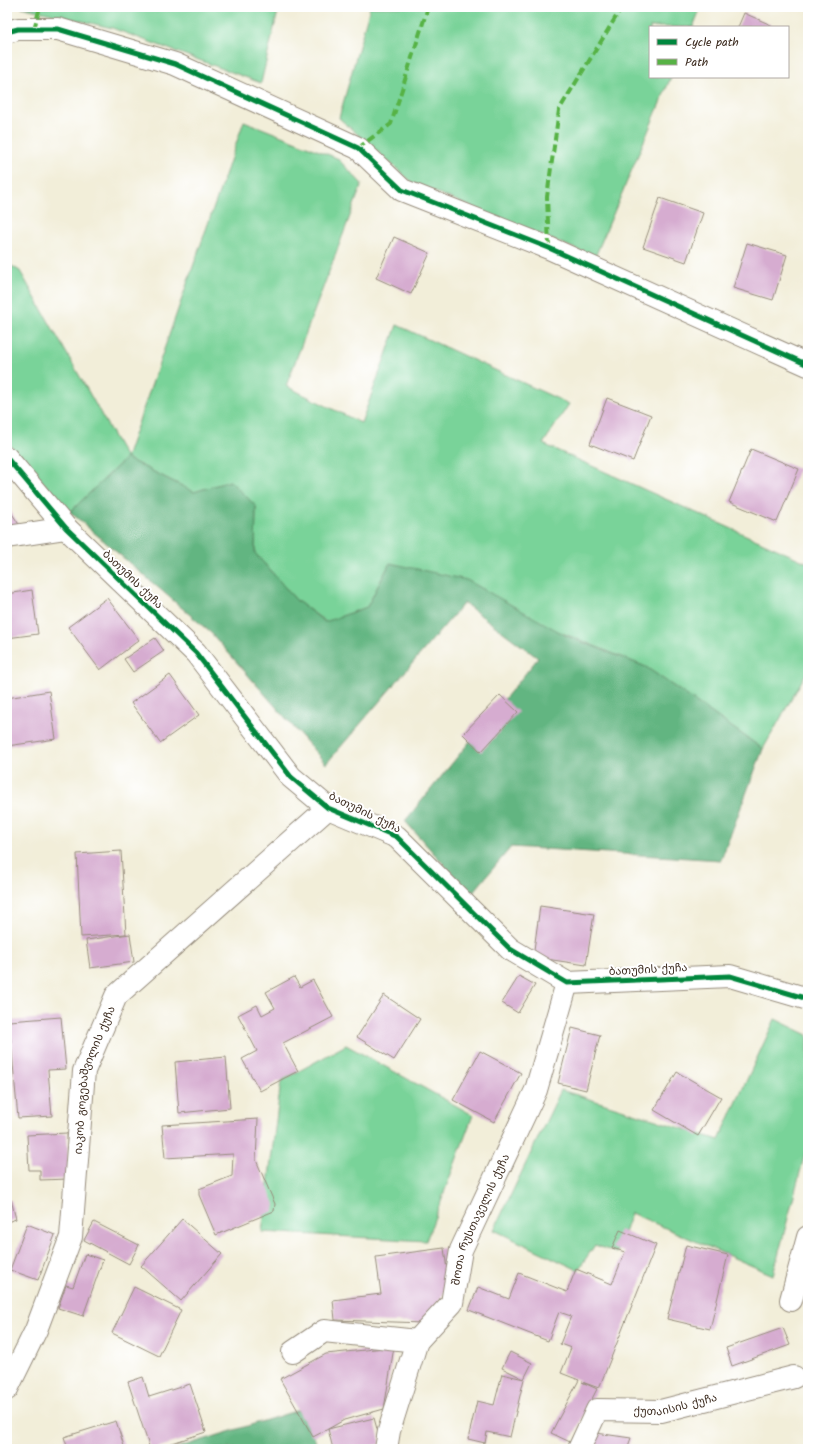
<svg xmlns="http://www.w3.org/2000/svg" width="815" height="1456" font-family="Kalam,'Noto Sans Georgian',sans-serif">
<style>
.green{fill:#79d399;stroke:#5a7e5c}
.forest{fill:#62b581;stroke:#4e7050}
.building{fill:#d6acd0}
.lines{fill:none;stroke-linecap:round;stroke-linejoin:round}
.minor-casing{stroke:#968c7c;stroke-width:24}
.minor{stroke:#fff;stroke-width:22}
.quiet{stroke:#57b245;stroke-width:4;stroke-dasharray:8 4;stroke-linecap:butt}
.cycleway-casing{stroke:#fff;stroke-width:8}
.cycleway{stroke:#00873e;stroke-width:5}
.labels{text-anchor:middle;stroke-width:4;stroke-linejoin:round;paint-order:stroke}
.street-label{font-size:11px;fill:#3b2a1e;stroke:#fff}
</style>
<rect width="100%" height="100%" fill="#fff"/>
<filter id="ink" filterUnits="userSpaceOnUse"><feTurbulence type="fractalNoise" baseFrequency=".025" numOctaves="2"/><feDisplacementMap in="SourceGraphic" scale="8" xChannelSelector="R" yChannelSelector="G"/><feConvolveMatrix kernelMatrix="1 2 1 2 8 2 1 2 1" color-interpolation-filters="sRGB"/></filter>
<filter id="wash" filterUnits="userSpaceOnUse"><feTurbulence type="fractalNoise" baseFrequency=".012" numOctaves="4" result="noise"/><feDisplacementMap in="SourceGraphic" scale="16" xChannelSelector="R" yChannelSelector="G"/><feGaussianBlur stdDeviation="0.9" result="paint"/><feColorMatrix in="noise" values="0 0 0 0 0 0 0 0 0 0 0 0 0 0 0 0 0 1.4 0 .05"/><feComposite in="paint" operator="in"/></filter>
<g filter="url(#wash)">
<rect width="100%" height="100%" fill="#f2eed9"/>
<!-- green -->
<g class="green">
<path d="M21,7H279L261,83L112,28Z"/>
<path d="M370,7H701L693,27H650V77H671L595,257L413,183L339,118Z"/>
<path d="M244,121L337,158L362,184L286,386L361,423L397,325L569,404L543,444L808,563V670L763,749L646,667L390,563L367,607L326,622L296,600L255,553L256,506L230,481L194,492L126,458L70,512L7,442V263L20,271L126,458Z"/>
<path d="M775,1019L808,1035V1142L773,1275L631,1213L617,1253L595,1245L578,1270L494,1230L561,1090L719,1140Z"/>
<path d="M346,1045L473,1115L426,1241L262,1232L281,1081Z"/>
</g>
<!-- forest -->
<g class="forest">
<path d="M126,458L194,492L230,481L256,506L255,553L296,600L325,622L367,607L390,563L467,580L565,635L646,667L763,749L721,860L511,847L471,895L405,821L538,658L464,603L326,764L211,633L70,512Z"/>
<path d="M305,1408L318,1449H177V1448Z"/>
</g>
<g id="blocks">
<!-- building -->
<g class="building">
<path d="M744,13L771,25L770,27H738Z"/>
<path d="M660,198L703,213L686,262L643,247Z"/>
<path d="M394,237L430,253L411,294L376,278Z"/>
<path d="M747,243L787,255L773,300L733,288Z"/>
<path d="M607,398L651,415L633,461L590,444Z"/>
<path d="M751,449L799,469L777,522L729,502Z"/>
<path d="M7,506L22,529L7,531Z"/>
<path d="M32,590L38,634L7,638V594Z"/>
<path d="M107,598L139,640L100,670L68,627Z"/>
<path d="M155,638L164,651L133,672L124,659Z"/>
<path d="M170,675L199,715L160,743L131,703Z"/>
<path d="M49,691L56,739L7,746V698Z"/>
<path d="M500,695L518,712L481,752L463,734Z"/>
<path d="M121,851L126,934L81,937L77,854Z"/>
<path d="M540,906L594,914L586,965L533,957Z"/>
<path d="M130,934L134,962L90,968L86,940Z"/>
<path d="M519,976L535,985L518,1013L502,1003Z"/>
<path d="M294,977L300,987L313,980L333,1017L283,1043L298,1071L260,1091L242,1059L257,1051L238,1015L257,1005L262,1015L275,1008L266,992Z"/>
<path d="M384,995L420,1019L394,1060L357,1037Z"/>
<path d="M61,1017L66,1069L48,1070L52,1116L18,1118L9,1021Z"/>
<path d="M572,1028L600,1035L586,1090L558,1083Z"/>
<path d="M480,1051L521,1073L494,1122L453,1100Z"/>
<path d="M226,1057L230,1108L179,1113L175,1062Z"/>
<path d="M677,1072L721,1097L698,1136L654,1110Z"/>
<path d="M258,1119L256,1160L275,1204L274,1211L216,1235L199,1195V1189L232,1176L233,1154L165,1158L162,1125Z"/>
<path d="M67,1133L69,1179L40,1180V1170H29L27,1135Z"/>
<path d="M11,1200L16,1219L7,1222V1201Z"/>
<path d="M182,1219L222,1254L181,1301L141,1266Z"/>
<path d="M94,1222L139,1245L129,1264L84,1240Z"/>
<path d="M27,1224L55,1235L38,1280L10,1270Z"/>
<path d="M620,1230L656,1245L599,1388L582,1382L597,1389L570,1442L551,1433L579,1380L561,1373L571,1348L560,1344L571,1316L559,1312L548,1341L469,1310L478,1287L509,1299L519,1273L567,1292L576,1269L612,1284L625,1252L612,1248Z"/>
<path d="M686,1245L728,1255L710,1329L667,1319Z"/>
<path d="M444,1248L449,1285L424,1323L335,1320L333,1300L381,1294L376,1257Z"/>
<path d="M85,1254L103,1260L83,1316L58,1308L66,1285L73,1287Z"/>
<path d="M134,1287L181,1310L159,1356L112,1333Z"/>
<path d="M783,1328L790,1345L732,1366L726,1348Z"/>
<path d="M394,1347L384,1409L344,1420L328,1429L374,1418L381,1444L362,1449H333L328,1429L313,1437L280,1379L326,1354Z"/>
<path d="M510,1352L532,1363L524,1379L510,1437L487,1432L485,1443L468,1439L477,1401L494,1405L502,1374L524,1379L502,1368Z"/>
<path d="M143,1377L149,1397L190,1384L206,1432L154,1449H150L128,1382Z"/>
<path d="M116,1421L125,1449H68L64,1437Z"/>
<path d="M596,1433L631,1438L627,1449H589Z"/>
</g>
</g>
</g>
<g filter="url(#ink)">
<use href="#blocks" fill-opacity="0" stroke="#968c7c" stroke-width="1"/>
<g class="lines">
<!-- minor casing -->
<g class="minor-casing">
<g id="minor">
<path d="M7,32L18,29H58L175,64L358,148L402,190L549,248L808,365"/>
<path d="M7,458L66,528L196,653L291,777L328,808L397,837L510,949L567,983L730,976L808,999"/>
<path d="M7,537L66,528"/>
<path d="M791,1300L808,1237"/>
<path d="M293,1352L324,1331L417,1341"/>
<path id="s1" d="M7,1389L36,1330L71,1237L84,1071L116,996L328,808"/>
<path id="s2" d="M386,1449L389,1431L417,1341L452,1303L461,1250L536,1090L567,983"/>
<path id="s3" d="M579,1449L597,1410L661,1411L794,1377"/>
</g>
</g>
<!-- minor -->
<use href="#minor" class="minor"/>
<!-- quiet -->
<g class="quiet">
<path d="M34,29L40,7"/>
<path d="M358,148L391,124L428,7"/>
<path d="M549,248L547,197L559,110L622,7"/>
</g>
<!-- cycleway casing -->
<g class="cycleway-casing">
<g id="cycleway">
<path d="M7,32L18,29H58L175,64L358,148L402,190L549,248L808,365"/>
<path d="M7,458L66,528L196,653L291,777L328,808L397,837L510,949L567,983L730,976L808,999"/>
</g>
</g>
<!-- cycleway -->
<use href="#cycleway" class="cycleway"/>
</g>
</g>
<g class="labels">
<!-- street labels -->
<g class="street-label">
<text transform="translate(133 579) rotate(44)" y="4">ბათუმის ქუჩა</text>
<text transform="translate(365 812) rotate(26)" y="4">ბათუმის ქუჩა</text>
<text transform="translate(648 969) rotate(-3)" y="4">ბათუმის ქუჩა</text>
<text dy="4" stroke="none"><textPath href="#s1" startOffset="325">იაკობ გოგებაშვილის ქუჩა</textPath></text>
<text dy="4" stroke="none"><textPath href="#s2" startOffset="253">შოთა რუსთაველის ქუჩა</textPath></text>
<text dy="4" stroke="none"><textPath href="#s3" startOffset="122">ქუთაისის ქუჩა</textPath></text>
</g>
</g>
<!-- margin -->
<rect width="815" height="1456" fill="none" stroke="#fff" stroke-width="24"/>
<!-- legend -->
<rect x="649" y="26" width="140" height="52" fill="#ffffff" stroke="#b1aaa5"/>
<rect x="657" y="39" width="20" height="6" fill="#00873e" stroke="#b1aaa5"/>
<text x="685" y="46" font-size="12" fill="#3b2a1e">Cycle path</text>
<rect x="657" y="59" width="20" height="6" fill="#57b245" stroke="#b1aaa5"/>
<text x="685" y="66" font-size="12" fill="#3b2a1e">Path</text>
</svg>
